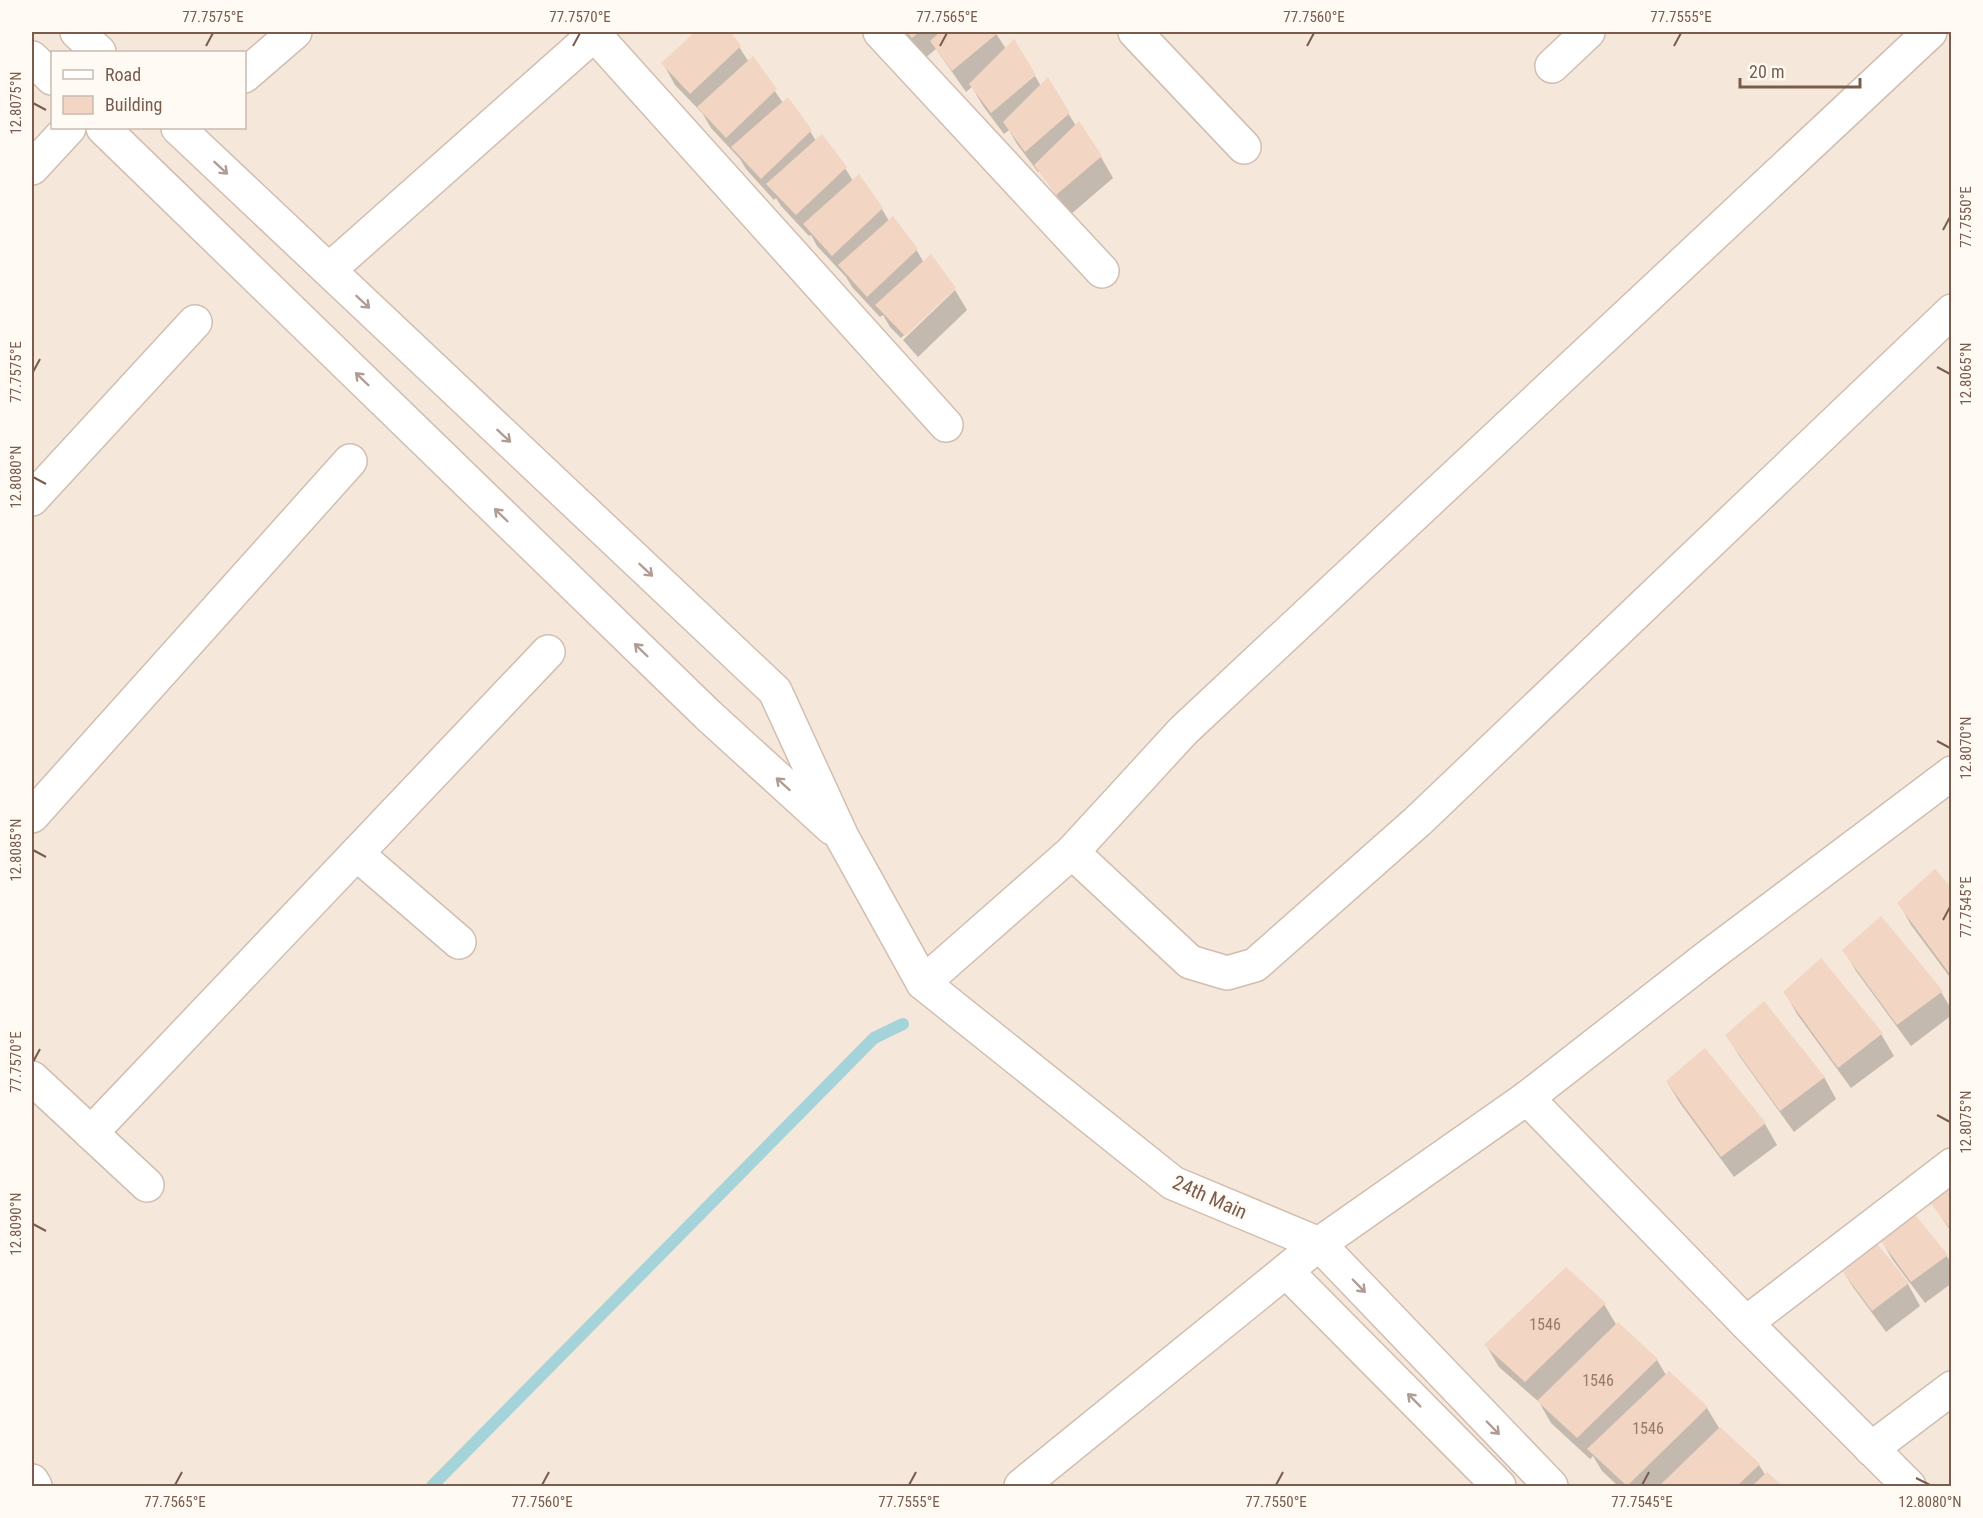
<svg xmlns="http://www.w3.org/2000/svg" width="1983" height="1518" font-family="'Roboto Condensed',sans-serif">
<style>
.residential{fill:#f5e8da;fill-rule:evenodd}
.shadow{fill:#0003}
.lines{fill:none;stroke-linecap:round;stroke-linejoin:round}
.stream{stroke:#a5d3da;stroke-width:12}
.building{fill:#f3d5c3}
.minor-casing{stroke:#d1beb0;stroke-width:36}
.tertiary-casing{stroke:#d1beb0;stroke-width:36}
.minor{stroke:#fff;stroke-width:33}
.tertiary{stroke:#fff;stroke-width:33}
.oneway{stroke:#af9d94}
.ticks{fill:none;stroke:#7a5c4d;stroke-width:2}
.labels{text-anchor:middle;stroke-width:4.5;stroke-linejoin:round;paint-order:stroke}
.number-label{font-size:16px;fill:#987a6a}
.street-label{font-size:20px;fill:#7a5c4d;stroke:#fffaf3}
.neatline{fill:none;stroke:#7a5c4d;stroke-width:2}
.ticks-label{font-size:15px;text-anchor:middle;fill:#7a5c4d}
</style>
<rect width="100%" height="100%" fill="#fdf6ec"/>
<!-- residential -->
<path class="residential" d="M32,32H1951V1486H32ZM52,52H244V128H52Z"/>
<!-- shadow -->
<g class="shadow">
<path d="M698,32H729L749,62L753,59L783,103L810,131L816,141L845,168L853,181L882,209L889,221L916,249L924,263L954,287L901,338L890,327L883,315L880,317L852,287L846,277L817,246L811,235L809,236L781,206L776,198L774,200L746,169L740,159L711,128L703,114L675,85L663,63Z"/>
<path d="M905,32H995L1006,49L1035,76L1041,86L1047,79L1076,126L1101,157L1113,178L1070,215L1040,171L1038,172L1017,144L1009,130L1004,134L983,106L972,87L966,92L936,49L925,58Z"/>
<path d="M955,290L967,310L918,357L903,340Z"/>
<path d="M1952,891V980L1911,925L1899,903Z"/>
<path d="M1844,950L1941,992L1952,1010V1015L1911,1046L1856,971Z"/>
<path d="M1785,992L1881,1034L1894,1056L1851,1088L1797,1014Z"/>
<path d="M1727,1036L1824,1077L1836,1099L1794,1132L1740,1057Z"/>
<path d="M1667,1082L1765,1124L1777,1145L1734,1177L1680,1103Z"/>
<path d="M1952,1180V1233L1928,1197Z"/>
<path d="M1880,1237L1946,1255L1952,1264V1283L1925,1303L1892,1259Z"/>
<path d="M1872,1242L1908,1284L1920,1306L1886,1332L1853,1287L1840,1266Z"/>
<path d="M1604,1304L1617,1326L1657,1360L1666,1375L1707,1408L1719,1428L1759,1465L1766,1476L1767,1474L1781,1486H1618L1602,1471L1593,1456L1590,1459L1551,1423L1539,1402L1499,1367L1486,1345Z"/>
</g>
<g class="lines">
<!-- stream -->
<path class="stream" d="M432,1486L874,1038L903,1024"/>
</g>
<!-- building -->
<g class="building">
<path d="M695,32H731L741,46L690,94L661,63Z"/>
<path d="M907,32H919L912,38Z"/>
<path d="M940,32H999L952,71L930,41Z"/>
<path d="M1014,39L1036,75L991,113L969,84Z"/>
<path d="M753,56L777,89L726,138L697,107Z"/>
<path d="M1048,77L1070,113L1025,152L1003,122Z"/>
<path d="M788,97L812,130L761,179L731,147Z"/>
<path d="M1079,121L1102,156L1056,195L1034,165Z"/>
<path d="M822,134L847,167L796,215L766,184Z"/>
<path d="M859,174L883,208L832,256L803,224Z"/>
<path d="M893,216L918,249L867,297L838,265Z"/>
<path d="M931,254L956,288L905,336L875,305Z"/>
<path d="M1935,869L1952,889V977L1897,903Z"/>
<path d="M1881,916L1943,991L1897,1025L1842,950Z"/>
<path d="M1821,958L1883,1033L1838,1068L1783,992Z"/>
<path d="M1764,1001L1825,1077L1780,1111L1725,1035Z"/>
<path d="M1705,1048L1766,1123L1721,1157L1666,1081Z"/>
<path d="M1952,1178V1231L1926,1197Z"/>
<path d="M1912,1211L1948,1255L1911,1282L1878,1237Z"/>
<path d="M1873,1239L1909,1283L1872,1311L1838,1265Z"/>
<path d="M1566,1267L1606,1303L1525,1382L1484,1345Z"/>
<path d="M1618,1322L1658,1359L1577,1438L1537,1401Z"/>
<path d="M1669,1371L1708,1407L1627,1486L1587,1449Z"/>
<path d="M1720,1427L1760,1464L1737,1486H1659Z"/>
<path d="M1767,1472L1783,1486H1752Z"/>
</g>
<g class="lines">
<!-- minor casing -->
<g class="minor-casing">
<g id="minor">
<path d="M880,32L1102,271"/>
<path d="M1135,32L1244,147"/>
<path d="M594,34L946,425"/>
<path d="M1552,66L1588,32"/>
<path d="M244,76L295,32"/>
<path d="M32,168L69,128"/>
<path d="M329,270L597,32"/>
<path d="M32,499L195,322"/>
<path d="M32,816L350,461"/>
<path d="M1072,852L1190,962L1227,973L1255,965L1418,821L1952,311"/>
<path d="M357,854L459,942"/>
<path d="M923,983L1072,852L1183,731L1930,32"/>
<path d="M32,1078L147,1185"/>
<path d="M1527,1098L1746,1323L1909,1486"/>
<path d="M91,1133L548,652"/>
<path d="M1746,1323L1952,1165"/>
<path d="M1871,1449L1952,1388"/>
<path d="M32,1481L35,1486"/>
<path d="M1021,1486L1319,1244L1527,1098L1709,956L1952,773"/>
</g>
</g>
<!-- tertiary casing -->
<g class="tertiary-casing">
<g id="tertiary">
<path d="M77,32L99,52"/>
<path d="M32,58L52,78"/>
<path d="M103,128L708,715L832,828"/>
<path d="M178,128L775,691L842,837L923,983L1173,1183L1319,1244L1551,1486"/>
<path d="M1286,1271L1499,1486"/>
</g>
</g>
<!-- minor -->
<use href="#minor" class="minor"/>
<!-- tertiary -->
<use href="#tertiary" class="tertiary"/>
</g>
<!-- one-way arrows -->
<defs><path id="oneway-shaft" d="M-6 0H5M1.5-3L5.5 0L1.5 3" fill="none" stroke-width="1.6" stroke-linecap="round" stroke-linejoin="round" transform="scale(1.5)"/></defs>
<g class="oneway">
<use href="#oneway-shaft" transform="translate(221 168) rotate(43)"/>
<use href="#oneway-shaft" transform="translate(363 302) rotate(43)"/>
<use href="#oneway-shaft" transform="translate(362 379) rotate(-136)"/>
<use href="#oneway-shaft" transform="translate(504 436) rotate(43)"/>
<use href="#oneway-shaft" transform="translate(501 515) rotate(-136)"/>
<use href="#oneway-shaft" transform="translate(646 570) rotate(43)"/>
<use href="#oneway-shaft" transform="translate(641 650) rotate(-136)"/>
<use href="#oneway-shaft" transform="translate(783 784) rotate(-138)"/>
<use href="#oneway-shaft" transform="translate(1359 1286) rotate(46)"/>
<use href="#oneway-shaft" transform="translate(1414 1400) rotate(-135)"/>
<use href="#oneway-shaft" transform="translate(1493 1428) rotate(46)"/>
</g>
<!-- ticks -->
<path class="ticks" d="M206,46L213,33M573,46L580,33M940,46L947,33M1307,46L1314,33M1674,46L1681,33M33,103L46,110M1943,230L1950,217M1937,367L1950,374M33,372L40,359M33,477L46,484M1937,741L1950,748M33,850L46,857M1943,920L1950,907M33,1062L40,1049M1937,1115L1950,1122M33,1224L46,1231M1916,1478L1930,1485M175,1485L182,1472M542,1485L549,1472M909,1485L916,1472M1276,1485L1283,1472M1642,1485L1649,1472"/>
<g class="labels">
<!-- number labels -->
<g class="number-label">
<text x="1545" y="1330">1546</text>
<text x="1598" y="1386">1546</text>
<text x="1648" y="1434">1546</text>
</g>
<!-- street labels -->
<g class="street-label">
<text transform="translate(1210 1197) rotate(24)" y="7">24th Main</text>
</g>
</g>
<!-- border -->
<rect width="1983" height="1518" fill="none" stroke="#fffaf3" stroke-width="66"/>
<!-- legend -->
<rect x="51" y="51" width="195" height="78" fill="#fffaf3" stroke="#cabbb1" stroke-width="1.5"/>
<rect x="63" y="70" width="30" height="9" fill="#ffffff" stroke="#cabbb1" stroke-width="1.5"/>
<text x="105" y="81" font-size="18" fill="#7a5c4d">Road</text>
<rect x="63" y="96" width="30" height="18" fill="#f3d5c3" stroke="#cabbb1" stroke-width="1.5"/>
<text x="105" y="111" font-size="18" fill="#7a5c4d">Building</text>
<!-- scale -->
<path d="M1740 78v9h120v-9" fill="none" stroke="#7a5c4d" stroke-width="3"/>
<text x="1749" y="78" font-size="18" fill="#7a5c4d" stroke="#fffaf3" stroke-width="4.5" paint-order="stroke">20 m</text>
<rect x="33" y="33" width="1917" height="1452" class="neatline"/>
<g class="ticks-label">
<text x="213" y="22">77.7575°E</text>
<text x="580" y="22">77.7570°E</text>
<text x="947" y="22">77.7565°E</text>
<text x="1314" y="22">77.7560°E</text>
<text x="1681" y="22">77.7555°E</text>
<text transform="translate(16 103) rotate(-90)" y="5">12.8075°N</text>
<text transform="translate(1966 217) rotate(-90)" y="5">77.7550°E</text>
<text transform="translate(16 372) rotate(-90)" y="5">77.7575°E</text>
<text transform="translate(1966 374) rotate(-90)" y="5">12.8065°N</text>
<text transform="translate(16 477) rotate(-90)" y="5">12.8080°N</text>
<text transform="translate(1966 748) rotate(-90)" y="5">12.8070°N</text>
<text transform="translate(16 850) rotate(-90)" y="5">12.8085°N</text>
<text transform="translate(1966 907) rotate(-90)" y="5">77.7545°E</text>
<text transform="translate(16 1062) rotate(-90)" y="5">77.7570°E</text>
<text transform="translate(1966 1122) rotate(-90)" y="5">12.8075°N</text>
<text transform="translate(16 1224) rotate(-90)" y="5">12.8090°N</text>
<text x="175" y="1507">77.7565°E</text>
<text x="542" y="1507">77.7560°E</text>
<text x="909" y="1507">77.7555°E</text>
<text x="1276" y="1507">77.7550°E</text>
<text x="1642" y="1507">77.7545°E</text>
<text x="1930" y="1507">12.8080°N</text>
</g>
</svg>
